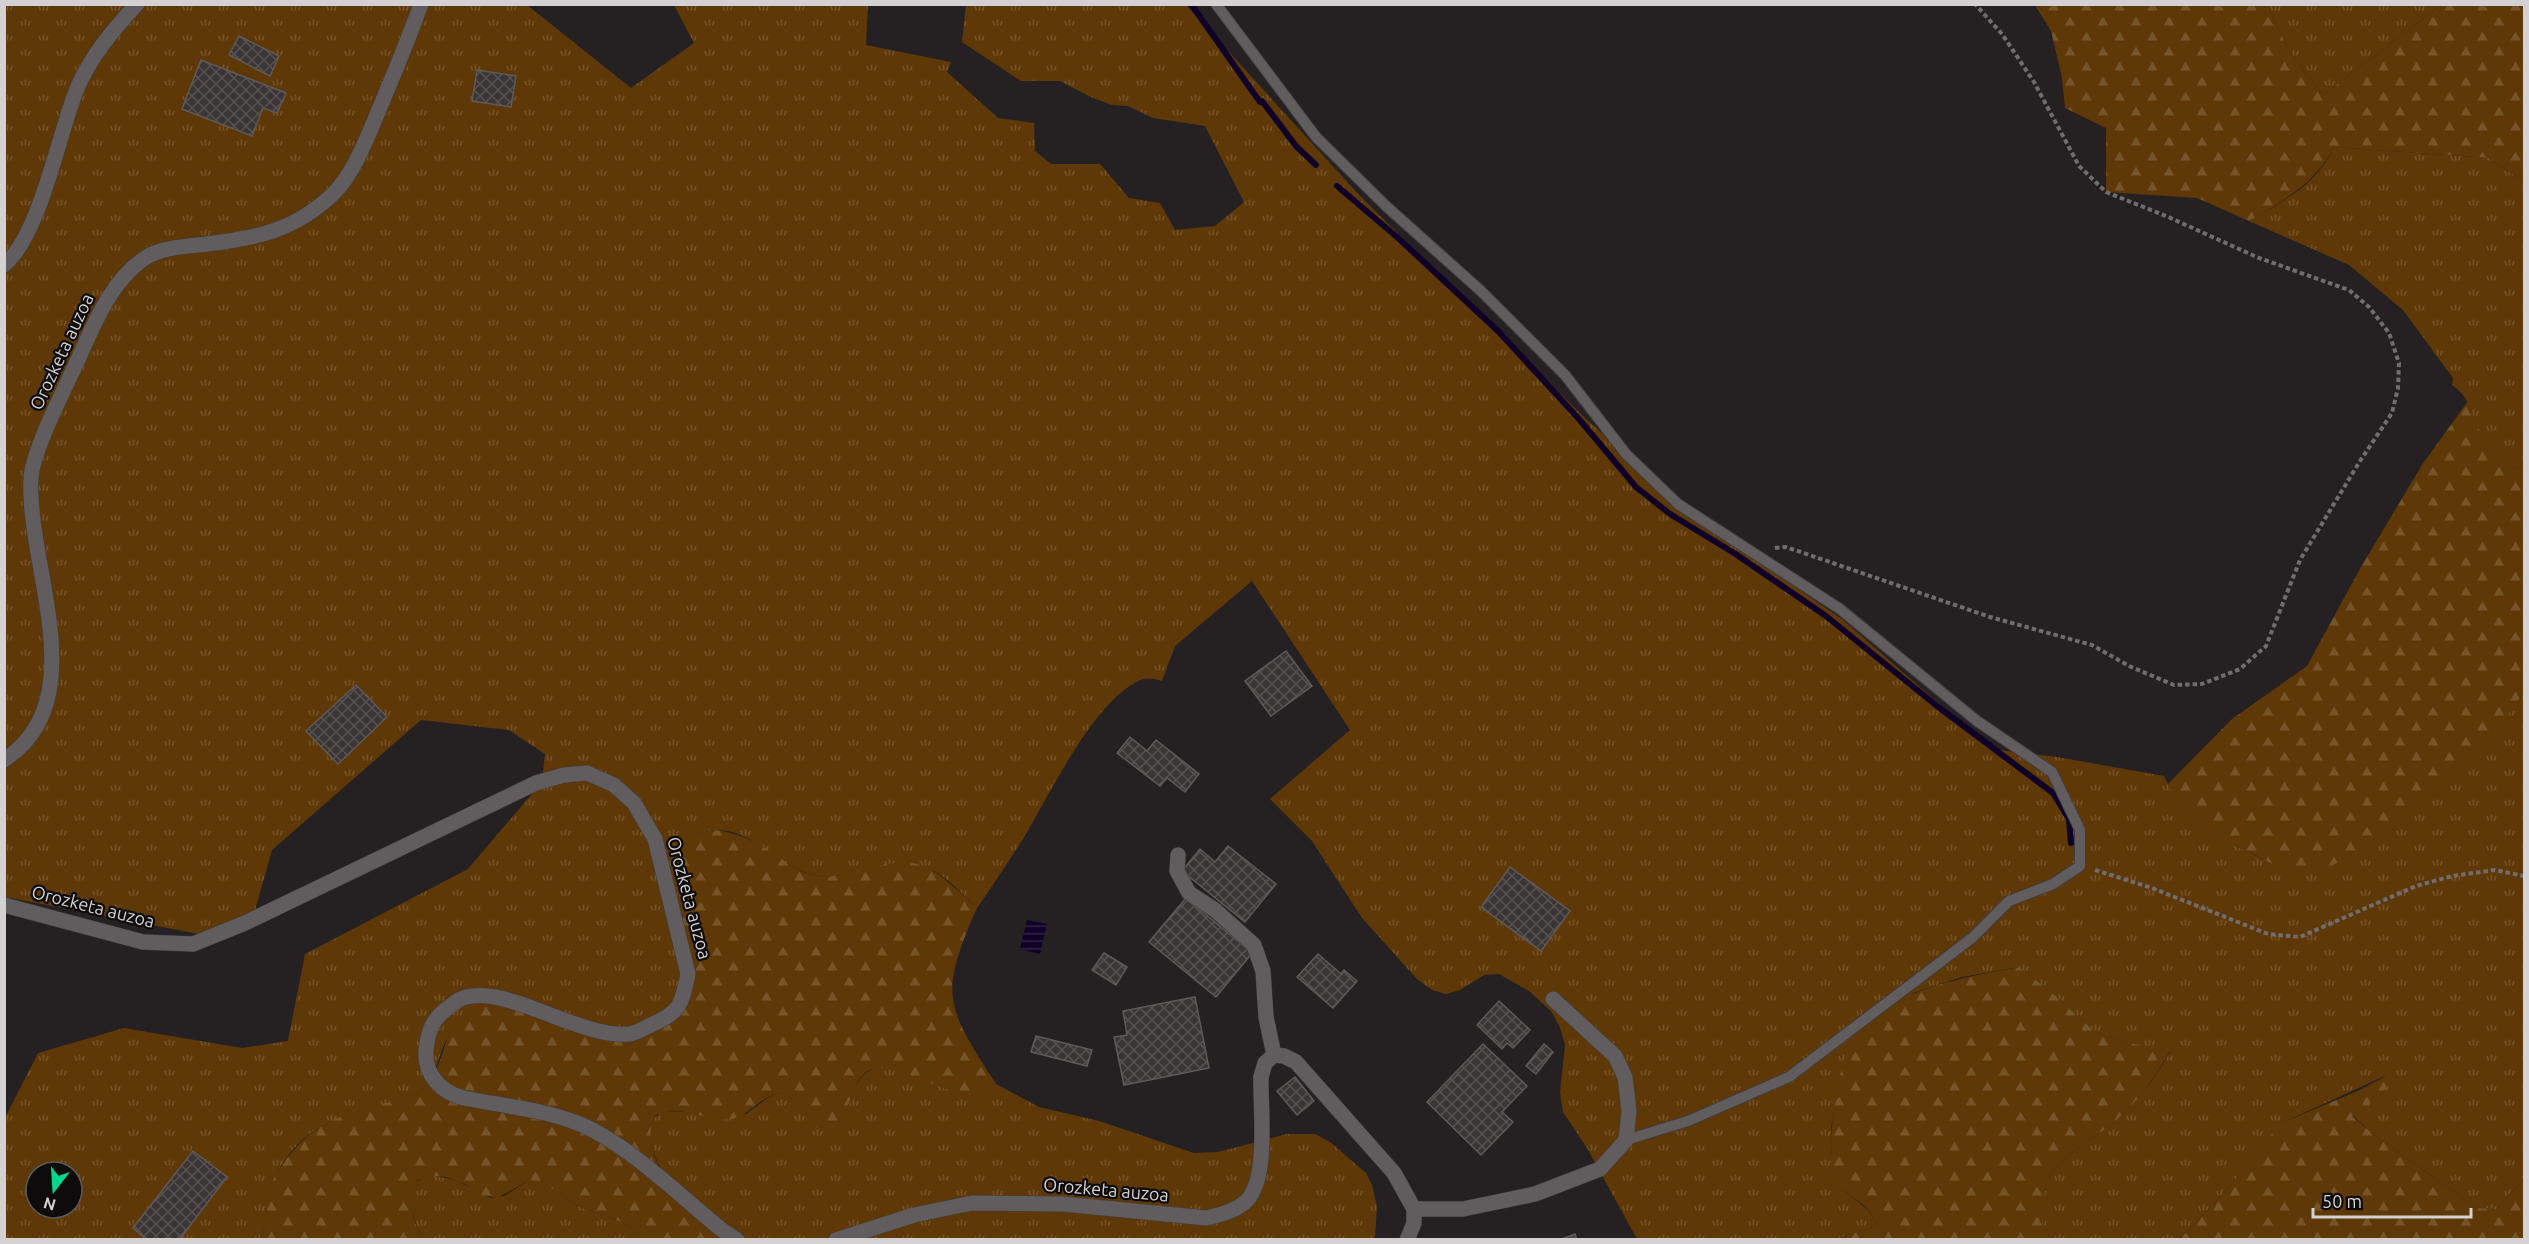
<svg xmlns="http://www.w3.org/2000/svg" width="2529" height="1244" font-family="Ubuntu,sans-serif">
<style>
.grass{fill:url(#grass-tufts);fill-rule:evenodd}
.forest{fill:url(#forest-firs)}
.water{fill:url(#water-rules)}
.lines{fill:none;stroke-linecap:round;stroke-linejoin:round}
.stream{stroke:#100027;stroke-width:6}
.building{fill:url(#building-cross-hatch);stroke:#5f5a59;stroke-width:1.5}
.service-casing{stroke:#413e3f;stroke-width:12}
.minor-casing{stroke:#413e3f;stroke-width:16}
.tertiary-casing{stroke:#413e3f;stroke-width:16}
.path{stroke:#716d6e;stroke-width:4;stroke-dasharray:4.5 3;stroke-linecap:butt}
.service{stroke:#615c5d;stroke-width:10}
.minor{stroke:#615c5d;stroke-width:15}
.tertiary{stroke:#615c5d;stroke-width:15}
.labels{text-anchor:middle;stroke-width:4.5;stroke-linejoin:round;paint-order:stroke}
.street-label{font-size:18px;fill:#d4d1d2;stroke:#0d0b0b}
</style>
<defs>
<pattern id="grass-tufts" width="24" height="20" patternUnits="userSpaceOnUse" patternTransform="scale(1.5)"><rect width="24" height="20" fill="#5f3807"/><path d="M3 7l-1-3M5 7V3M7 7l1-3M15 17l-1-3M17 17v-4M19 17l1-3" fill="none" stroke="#75542a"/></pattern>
<pattern id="forest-firs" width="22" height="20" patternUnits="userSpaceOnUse" patternTransform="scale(1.5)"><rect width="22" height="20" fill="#5f3807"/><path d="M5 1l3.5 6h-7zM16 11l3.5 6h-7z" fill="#75542a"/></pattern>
<pattern id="water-rules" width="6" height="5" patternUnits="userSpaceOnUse" patternTransform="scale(1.5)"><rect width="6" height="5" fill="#100027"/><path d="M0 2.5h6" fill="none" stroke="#322445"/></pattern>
<pattern id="building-cross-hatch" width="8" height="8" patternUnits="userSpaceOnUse" patternTransform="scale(1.5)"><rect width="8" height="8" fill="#3b3635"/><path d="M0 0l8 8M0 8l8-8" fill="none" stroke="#565251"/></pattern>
</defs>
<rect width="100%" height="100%" fill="#252122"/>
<!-- grass -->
<g class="grass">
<path d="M5,5H527L631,88L694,43L674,5H868L866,45L951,62L947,72L998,118L1034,123L1035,151L1051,164H1100L1129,198L1160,203L1175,230L1215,226L1244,202L1205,126L1153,118L1128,106L1112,105L1093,98L1060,81H1021L962,42L966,5H1186L1361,197L1586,419L1706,525L1843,620L1991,749L2057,757L2164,776C2182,814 2204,833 2242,849C2252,853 2284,871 2292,871C2366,869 2436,792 2483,740C2497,724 2513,709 2524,692V1179L2496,1209L2477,1208L2373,1134L2352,1115L2378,1098L2386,1089L2385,1076L2284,1122L2230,1186L2180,1239H2041C2042,1219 2041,1195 2050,1176C2060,1156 2095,1138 2113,1123C2136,1103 2155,1079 2170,1052L2119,1041L2095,1032L2058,998L2019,967L1962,977L1916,992L1876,1018L1845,1058L1831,1127V1151L1835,1171L1846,1192L1867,1209L1878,1225L1837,1239H1637L1587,1148L1563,1112L1560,1093L1565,1045L1560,1027L1551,1011L1529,991L1499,974L1484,975L1460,990L1446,994L1432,990L1417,979L1362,918L1312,841L1270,799L1350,730L1252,581L1175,646L1162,681C1153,678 1144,677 1136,682C1090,708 1050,794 1023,839C1008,862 993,885 977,908C963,896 946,874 927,868C886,854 862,878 824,876C777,875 742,806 689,839L683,988L660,1022L618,1029L480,1002C465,1012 455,1022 447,1039C438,1055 437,1075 423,1088C412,1099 395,1101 381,1105C335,1116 301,1129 277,1173C266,1193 270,1219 260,1239L5,1240V1118L38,1053L124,1028L242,1048L288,1041L305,954L468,869L542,782L545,754L509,730L421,720L272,850L254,914L199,934L5,897ZM36,1172H72V1208H36Z"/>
<path d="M2267,5H2441L2323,95L2288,49Z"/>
<path d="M2334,147L2489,158L2524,182V471C2506,464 2491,456 2481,437C2472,418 2472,398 2452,385L2453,378L2403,310L2349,265L2249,221C2282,202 2318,184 2334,147Z"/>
<path d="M881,1067L994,1086L996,1084L1039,1107L1099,1121L1194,1153L1218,1152L1287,1134H1315L1330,1142L1366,1173L1372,1185L1377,1207L1375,1236L1373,1240L727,1239L663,1173C653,1154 640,1123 663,1111L746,1114L769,1097L779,1093L785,1094L796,1102L849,1105C854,1087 860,1070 881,1067Z"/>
<path d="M435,1176L456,1180L490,1198L504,1196L528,1181H541L577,1206L622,1222L645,1239H421C415,1214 392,1181 435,1176Z"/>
</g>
<!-- forest -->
<g class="forest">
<path d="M2035,5H2267L2288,49L2323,95L2441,5H2524V182L2489,158L2334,147C2316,183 2283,201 2249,221L2197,198L2106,192V128L2065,108L2062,78L2051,31Z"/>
<path d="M2468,401C2481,437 2486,456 2524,471V692C2487,749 2374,864 2304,873C2285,875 2266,859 2249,852C2212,838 2187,821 2168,784L2232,719L2307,666L2361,567L2422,465Z"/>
<path d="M716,830C735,833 751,839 767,849C781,857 795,871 811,874C828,879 844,875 861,870C925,852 931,867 977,908C938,996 946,1006 996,1084C967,1112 914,1069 883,1068C843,1065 859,1126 824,1129C804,1131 801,1099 784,1094C768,1089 749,1116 732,1119C706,1123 680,1102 656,1115C645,1129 653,1158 662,1172C677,1193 708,1220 727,1239H645L622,1222L577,1206L541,1181H528L497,1198L481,1195L465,1184L446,1177L435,1176L418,1180C401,1198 416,1219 421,1239L260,1240C270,1218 264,1194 276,1174C305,1129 330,1117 379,1105C394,1101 411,1099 422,1089C454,1060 433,1018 491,998C521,1006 624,1040 649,1025C660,1019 671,1006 680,997C682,978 686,956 685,937C684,899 650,836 716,830Z"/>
<path d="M2019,967L2058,998L2095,1032L2119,1041L2170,1051C2155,1078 2137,1103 2113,1123C2095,1138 2060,1156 2050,1176C2041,1195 2043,1219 2041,1239H1837L1878,1225C1874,1220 1871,1214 1868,1209C1858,1199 1845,1195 1839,1181C1827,1157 1831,1129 1835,1104C1838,1088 1840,1070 1846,1055C1876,990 1957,979 2019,967Z"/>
<path d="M2386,1076V1089L2378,1098L2352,1116L2373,1134L2477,1208L2496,1209L2524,1179V1239H2180L2230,1186L2265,1141L2284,1122L2360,1090Z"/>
</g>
<!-- water -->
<path class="water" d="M1027,920L1047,924L1040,954L1020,949Z"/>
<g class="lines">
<!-- stream -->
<g class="stream">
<path d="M1191,4L1260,102L1262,101L1296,146L1316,165"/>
<path d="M1337,186L1397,237L1498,331L1579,419L1636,487L1670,514L1734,553L1826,616L1937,706L2053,793L2069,819L2071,843"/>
</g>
</g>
<!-- building -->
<g class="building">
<path d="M239,36L279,56L270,76L229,55Z"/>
<path d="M201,60L286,93L277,113L263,108L252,136L182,109Z"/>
<path d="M477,70L516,76L511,107L472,101Z"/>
<path d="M1286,651L1312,686L1271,716L1245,681Z"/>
<path d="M356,685L387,717L338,764L306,731Z"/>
<path d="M1130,737L1147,751L1156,740L1199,774L1185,792L1167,778L1160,786L1117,753Z"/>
<path d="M1228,846L1276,884L1245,922L1182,871L1200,849L1215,862Z"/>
<path d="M1510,867L1570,911L1541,951L1481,907Z"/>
<path d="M1186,898L1252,953L1216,997L1149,942Z"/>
<path d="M1104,953L1127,967L1116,985L1092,970Z"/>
<path d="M1318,954L1341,974L1344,970L1357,981L1333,1008L1297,977Z"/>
<path d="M1195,997L1209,1068L1124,1085L1114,1037L1127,1035L1123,1011Z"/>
<path d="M1499,1001L1530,1030L1513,1048L1507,1043L1502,1049L1477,1025Z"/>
<path d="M1036,1036L1092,1050L1087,1066L1031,1052Z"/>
<path d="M1483,1044L1527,1086L1502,1112L1513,1122L1481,1155L1427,1102Z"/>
<path d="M1544,1044L1553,1052L1536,1074L1526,1066Z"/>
<path d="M1295,1077L1314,1101L1297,1115L1277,1091Z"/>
<path d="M193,1151L227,1177L179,1240H147L133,1228Z"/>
<path d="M1575,1234L1577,1240H1559Z"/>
</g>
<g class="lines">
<!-- service casing -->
<g class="service-casing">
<path id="service" d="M1216,4L1316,137L1386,206L1481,291L1565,375L1626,454L1678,504L1840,609L1977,721L2052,772L2080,830V866L2053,884L2009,901L1972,938L1789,1077L1688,1121L1626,1140"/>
</g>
<!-- minor casing -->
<g class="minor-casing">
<g id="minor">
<path d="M1178,855L1177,871L1189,893L1215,910L1254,945L1263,971L1266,1017L1274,1055"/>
<path d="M1261,1077L1265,1063L1274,1055L1284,1056L1296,1062L1394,1173L1414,1209V1223L1407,1240"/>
<path d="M1414,1209H1463L1535,1194L1600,1169L1626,1140L1629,1111L1625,1077L1615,1056L1553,999"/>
</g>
</g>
<!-- tertiary casing -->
<g class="tertiary-casing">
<g id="tertiary">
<path d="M4,265C40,235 58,137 76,91C90,57 112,31 137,4"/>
<path d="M4,760C96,701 26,565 31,478C33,448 68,383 81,353C97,317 115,275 150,255C166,247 189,246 207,244C258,238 296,230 334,193C354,173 367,138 378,112C393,76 408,41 421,4"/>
<path d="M4,905L143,942L193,944L245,923L536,783L564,775L587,773L614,785L634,803L655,839L688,974C681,1006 681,1011 651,1025C644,1028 637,1033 630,1034C580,1039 505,983 463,998C458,999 452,1005 448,1008C432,1019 428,1032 426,1050C424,1074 441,1093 464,1098C502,1106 543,1109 580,1124C629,1145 680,1196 722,1230L737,1240"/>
<path d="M836,1240L914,1215L972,1203L1063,1204L1206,1218C1219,1215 1233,1212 1244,1203C1270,1183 1260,1108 1261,1077"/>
</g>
</g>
<!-- path -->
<g class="path">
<path d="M1775,548L1786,547L1990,617L2092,645L2129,666L2174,685L2202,684L2240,669L2266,646L2300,560L2360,461L2392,413L2398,388L2399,363L2389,333L2369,307L2349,290L2259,258L2166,216L2106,192L2079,166L2034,82L2002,34L1975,4"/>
<path d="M2095,870L2152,888L2268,934L2300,937L2416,886L2452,876L2495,870L2524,876"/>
</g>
<!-- service -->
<use href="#service" class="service"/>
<!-- minor -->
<use href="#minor" class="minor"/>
<!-- tertiary -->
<use href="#tertiary" class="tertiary"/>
</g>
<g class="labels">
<!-- street labels -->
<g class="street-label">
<text transform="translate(62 352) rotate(-65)" y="6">Orozketa auzoa</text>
<text transform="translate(689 898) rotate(75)" y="6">Orozketa auzoa</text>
<text transform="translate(93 907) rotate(14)" y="6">Orozketa auzoa</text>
<text transform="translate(1106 1190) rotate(5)" y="6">Orozketa auzoa</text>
</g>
</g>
<!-- border -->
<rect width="2529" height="1244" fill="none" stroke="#d4d1d2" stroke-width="12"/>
<!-- north arrow -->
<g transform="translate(54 1190) rotate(197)"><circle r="28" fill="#0d0b0b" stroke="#5d5a5b" stroke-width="1.5"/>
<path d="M0-4.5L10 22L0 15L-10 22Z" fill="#00d98c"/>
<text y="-9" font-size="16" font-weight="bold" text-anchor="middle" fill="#d4d1d2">N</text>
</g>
<!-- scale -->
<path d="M2313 1208v9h158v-9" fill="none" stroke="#d4d1d2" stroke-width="3"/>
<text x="2322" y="1208" font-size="18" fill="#d4d1d2" stroke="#0d0b0b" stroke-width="4.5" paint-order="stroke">50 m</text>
</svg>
